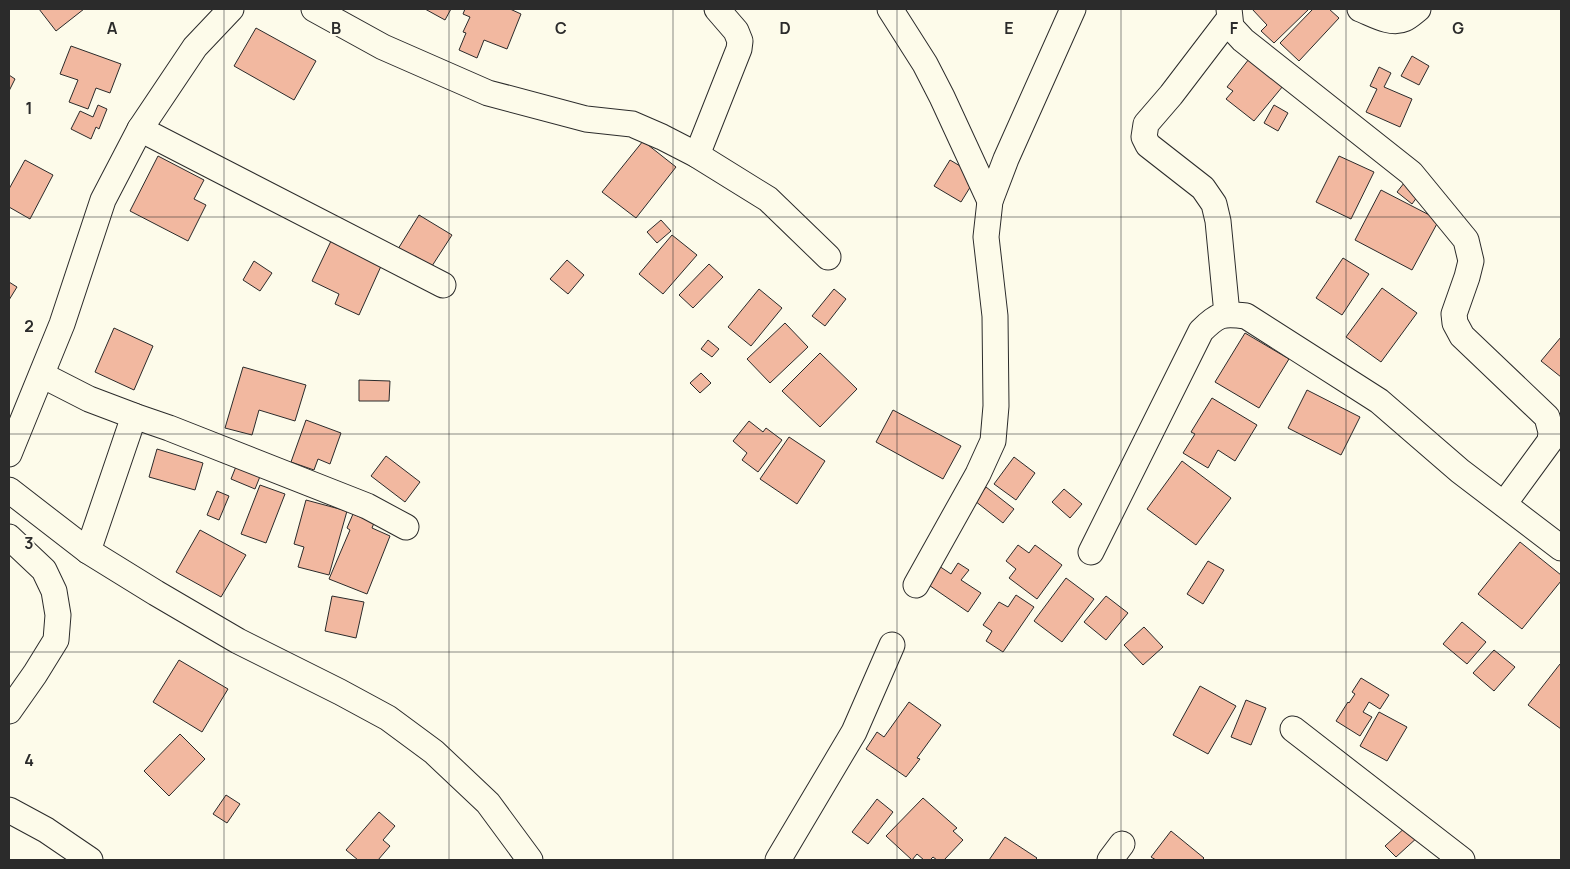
<svg xmlns="http://www.w3.org/2000/svg" width="1570" height="869" font-family="Manrope,sans-serif">
<style>
.building{fill:#f2b8a0;stroke:#2b2b2b}
.lines{fill:none;stroke-linecap:round;stroke-linejoin:round}
.minor-casing{stroke:#2b2b2b;stroke-width:27}
.minor{stroke:#fdfbea;stroke-width:25}
.grid{fill:none;stroke:#2b2b2b;stroke-width:1;stroke-opacity:0.55}
.grid-label{font-size:16px;text-anchor:middle;font-weight:bold;fill:#2b2b2b;stroke:#fdfbea;stroke-width:4;stroke-linejoin:round;paint-order:stroke}
</style>
<rect width="100%" height="100%" fill="#fdfbea"/>
<!-- building -->
<g class="building">
<path d="M39,9H84L56,31Z"/>
<path d="M425,9H451L445,20Z"/>
<path d="M465,9H510L521,14L507,49L484,40L477,58L459,50L466,33L463,32L470,17L463,14Z"/>
<path d="M1252,9H1309L1274,43L1261,31L1267,25Z"/>
<path d="M1313,9H1329L1339,18L1299,61L1280,43Z"/>
<path d="M256,28L316,61L294,100L234,66Z"/>
<path d="M71,46L121,64L110,93L96,88L88,109L69,102L78,80L60,74Z"/>
<path d="M1412,56L1429,66L1419,85L1401,76Z"/>
<path d="M1249,59L1283,86L1254,121L1226,99L1233,91L1227,87Z"/>
<path d="M1379,67L1391,73L1384,87L1412,99L1400,127L1366,112L1377,89L1370,86Z"/>
<path d="M9,75L15,79L9,91Z"/>
<path d="M98,105L107,109L99,129L96,127L91,139L71,129L80,111L93,117Z"/>
<path d="M1274,105L1288,113L1278,131L1264,123Z"/>
<path d="M643,141L676,167L636,218L602,192Z"/>
<path d="M158,156L204,180L194,199L206,205L188,241L130,211Z"/>
<path d="M1339,156L1374,172L1351,219L1316,202Z"/>
<path d="M25,160L53,175L30,219L9,207V189Z"/>
<path d="M950,160L977,176L961,202L934,186Z"/>
<path d="M1408,178L1423,189L1412,204L1397,192Z"/>
<path d="M1381,190L1439,220L1412,270L1355,240Z"/>
<path d="M419,215L452,235L432,266L415,256L413,259L398,249Z"/>
<path d="M661,220L671,231L657,243L647,232Z"/>
<path d="M672,235L697,255L663,294L639,274Z"/>
<path d="M331,241L382,264L359,315L335,304L339,294L312,281Z"/>
<path d="M1343,258L1369,274L1342,315L1316,298Z"/>
<path d="M567,260L584,275L568,294L550,279Z"/>
<path d="M254,261L272,273L260,291L243,280Z"/>
<path d="M709,264L723,277L693,308L679,295Z"/>
<path d="M9,282L17,287L9,300Z"/>
<path d="M1382,288L1417,313L1381,362L1346,337Z"/>
<path d="M759,289L782,308L751,346L728,327Z"/>
<path d="M834,289L846,299L825,326L812,316Z"/>
<path d="M785,323L808,347L770,383L747,359Z"/>
<path d="M114,328L153,346L134,390L95,372Z"/>
<path d="M1245,333L1289,359L1259,408L1215,382Z"/>
<path d="M1561,337V377L1541,361Z"/>
<path d="M708,340L719,349L712,357L701,349Z"/>
<path d="M820,353L857,389L820,427L782,391Z"/>
<path d="M243,367L306,385L295,421L259,410L252,435L225,428Z"/>
<path d="M701,373L711,383L700,393L690,383Z"/>
<path d="M359,380L390,381L389,401H359Z"/>
<path d="M1307,390L1360,417L1341,455L1288,428Z"/>
<path d="M1212,398L1257,425L1235,461L1218,450L1208,468L1183,453L1195,434L1191,432Z"/>
<path d="M893,410L961,446L943,479L876,442Z"/>
<path d="M306,420L341,433L330,464L318,459L314,470L291,462Z"/>
<path d="M749,421L763,432L766,428L782,440L758,472L742,460L747,453L733,441Z"/>
<path d="M789,437L825,461L797,504L760,479Z"/>
<path d="M157,449L203,463L195,490L149,477Z"/>
<path d="M386,456L420,482L405,502L371,476Z"/>
<path d="M1014,457L1035,473L1016,500L994,484Z"/>
<path d="M1182,461L1231,498L1196,545L1147,509Z"/>
<path d="M237,464L261,474L255,489L231,479Z"/>
<path d="M260,485L285,494L266,543L241,534Z"/>
<path d="M986,487L1014,509L1003,523L975,501Z"/>
<path d="M1064,489L1082,504L1070,518L1052,502Z"/>
<path d="M217,491L229,496L219,520L207,515Z"/>
<path d="M306,500L347,511L329,575L298,567L304,547L294,544Z"/>
<path d="M353,514L374,523L372,528L390,536L367,594L329,579L350,530L347,528Z"/>
<path d="M200,530L246,555L221,597L176,572Z"/>
<path d="M1520,542L1561,575V581L1522,629L1478,594Z"/>
<path d="M1018,545L1029,553L1035,545L1062,565L1037,599L1009,578L1016,569L1006,561Z"/>
<path d="M1208,561L1224,570L1203,604L1187,594Z"/>
<path d="M958,563L969,570L961,580L981,593L968,612L923,581L936,564L951,574Z"/>
<path d="M1066,578L1094,599L1062,642L1034,621Z"/>
<path d="M1016,595L1034,607L1003,652L986,641L992,631L983,625L999,602L1008,607Z"/>
<path d="M332,596L364,602L356,638L325,631Z"/>
<path d="M1106,596L1128,613L1106,640L1084,622Z"/>
<path d="M1462,622L1486,642L1467,664L1443,644Z"/>
<path d="M1144,627L1163,647L1143,665L1124,645Z"/>
<path d="M1494,650L1515,667L1494,691L1473,673Z"/>
<path d="M179,660L228,689L202,732L153,702Z"/>
<path d="M1560,664L1561,665V729L1528,705Z"/>
<path d="M1361,678L1389,695L1380,709L1369,702L1363,712L1372,717L1360,736L1336,721L1348,702L1349,703L1355,694L1352,692Z"/>
<path d="M1200,686L1236,706L1208,754L1173,735Z"/>
<path d="M1246,700L1266,708L1251,745L1231,737Z"/>
<path d="M909,702L941,725L917,758L920,759L906,777L866,749L877,732L884,737Z"/>
<path d="M1379,712L1407,727L1387,761L1360,746Z"/>
<path d="M180,734L205,759L169,796L144,771Z"/>
<path d="M226,795L240,804L227,823L213,814Z"/>
<path d="M923,798L957,828L953,831L963,840L944,860H937L933,857L930,860H924L917,854L912,860L886,836Z"/>
<path d="M877,799L893,812L868,844L852,832Z"/>
<path d="M379,812L395,826L383,840L390,846L378,860H358L346,850Z"/>
<path d="M1408,825L1419,836L1396,857L1385,846Z"/>
<path d="M1171,831L1204,858L1202,860H1156L1151,857Z"/>
<path d="M1005,837L1037,858L1035,860H989Z"/>
</g>
<g class="lines">
<!-- minor casing -->
<g class="minor-casing">
<g id="minor">
<path d="M314,9L383,47L488,93L586,119L632,124L662,137L697,155L768,199L828,257"/>
<path d="M890,9L925,64L942,97L990,201"/>
<path d="M1229,9L1231,27L1243,40L1411,173L1466,240L1471,261L1467,277L1454,314L1455,323L1462,336L1547,417L1551,432L1550,441L1504,504"/>
<path d="M1360,9C1373,14 1391,25 1404,19C1409,17 1414,12 1418,9"/>
<path d="M140,129L443,285"/>
<path d="M697,155L739,49L740,41L736,31L717,9"/>
<path d="M1227,314L1218,221L1214,204L1203,188L1148,145L1144,137L1146,124L1171,95L1229,19"/>
<path d="M42,375L89,399L134,416L169,428L367,506L406,527"/>
<path d="M9,454L62,324L103,200L140,129L195,47L231,9"/>
<path d="M9,490L88,551L156,593L238,641L340,692L388,718L434,752L488,803L530,860"/>
<path d="M9,537L44,570L54,591L58,615L56,640L35,674L9,711"/>
<path d="M88,551L134,416"/>
<path d="M1091,552L1201,331C1218,314 1222,313 1246,316L1379,401L1460,471L1561,548"/>
<path d="M916,585L978,474L993,441L996,406L995,316L986,237L990,201L1006,159L1073,9"/>
<path d="M1293,729L1462,860"/>
<path d="M9,810L46,830L90,860"/>
<path d="M778,860L854,732L892,645"/>
<path d="M1110,860L1122,844"/>
</g>
</g>
<!-- minor -->
<use href="#minor" class="minor"/>
</g>
<!-- grid -->
<path class="grid" d="M224,9V860M449,9V860M673,9V860M897,9V860M1121,9V860M1346,9V860M9,217H1561M9,434H1561M9,652H1561"/>
<g class="grid-label">
<text x="112" y="34">A</text>
<text x="336" y="34">B</text>
<text x="561" y="34">C</text>
<text x="785" y="34">D</text>
<text x="1009" y="34">E</text>
<text x="1234" y="34">F</text>
<text x="1458" y="34">G</text>
<text x="29" y="114">1</text>
<text x="29" y="332">2</text>
<text x="29" y="549">3</text>
<text x="29" y="766">4</text>
</g>
<!-- border -->
<rect width="1570" height="869" fill="none" stroke="#2b2b2b" stroke-width="20"/>
</svg>
